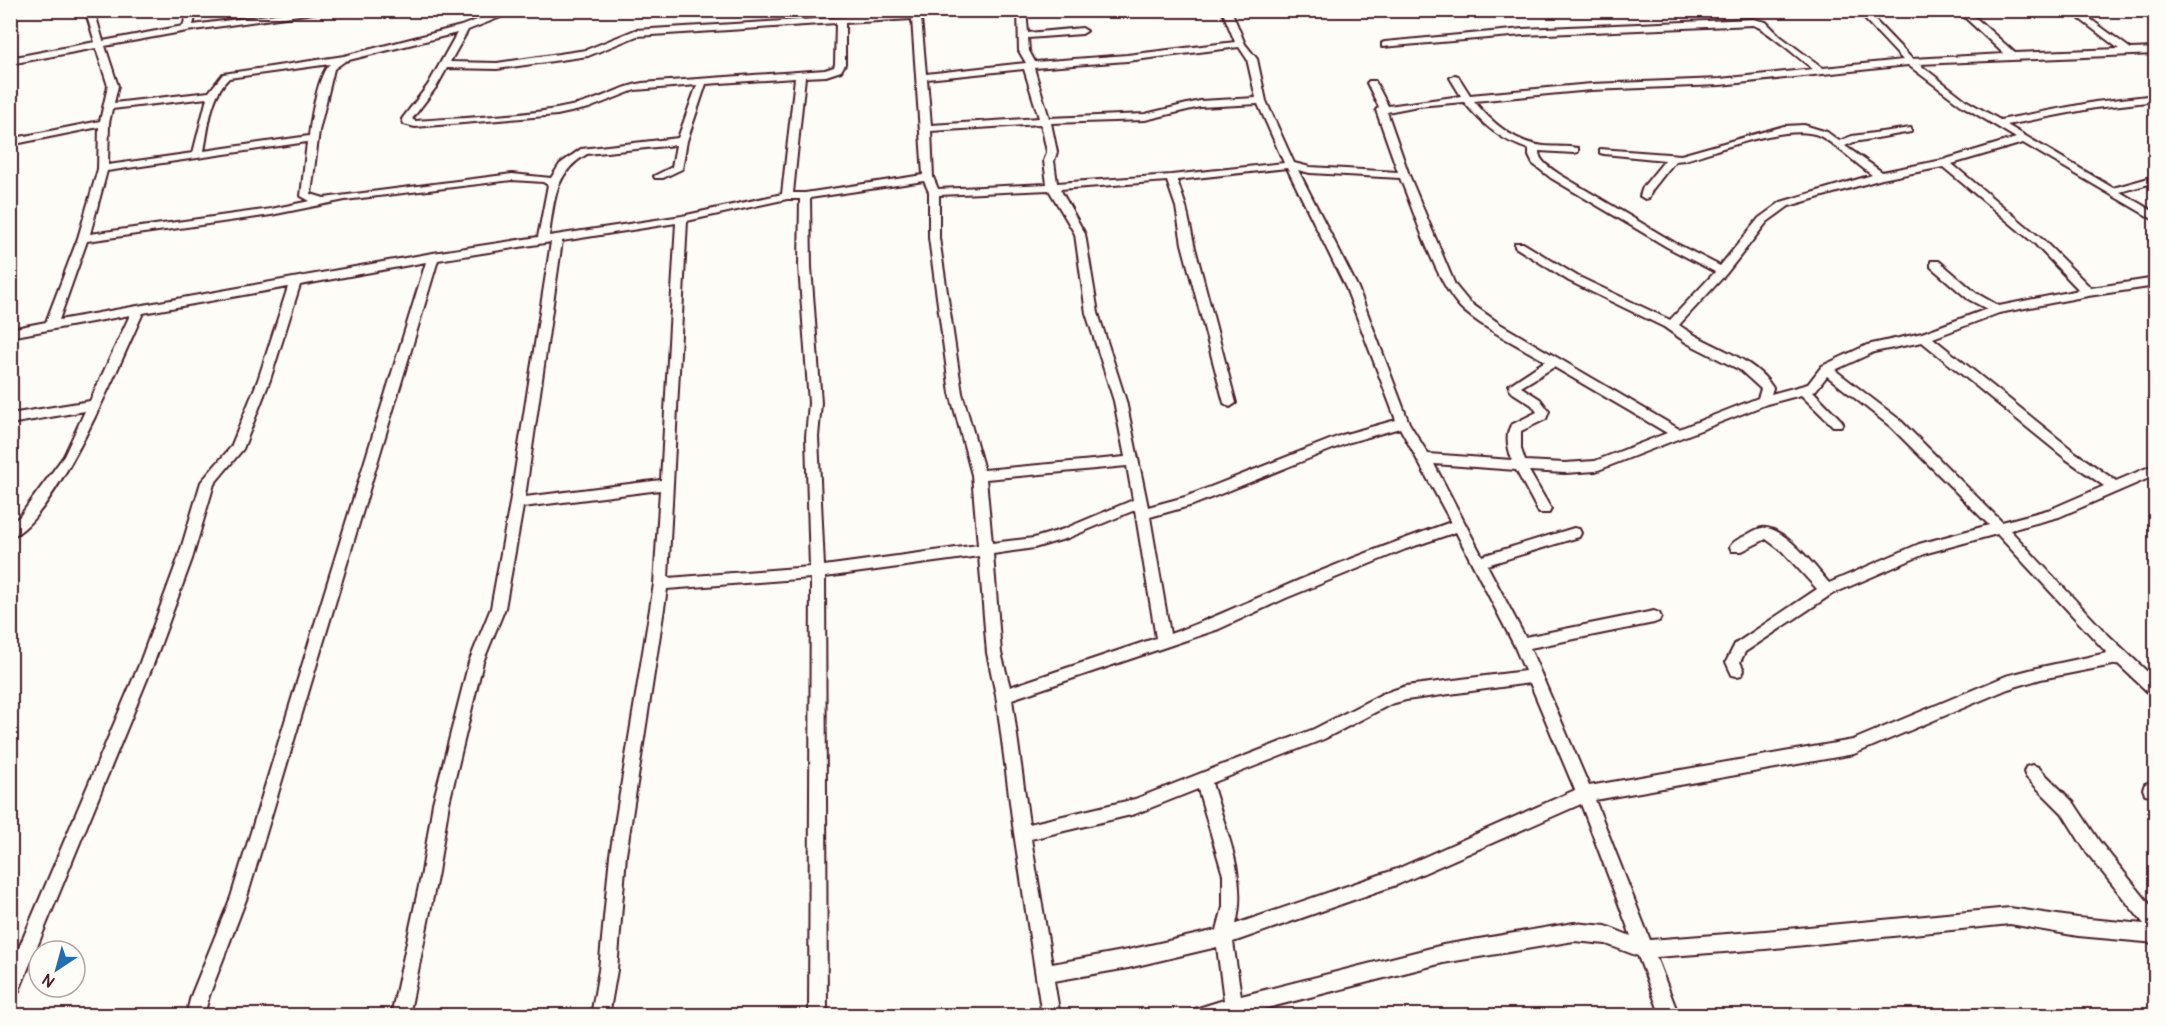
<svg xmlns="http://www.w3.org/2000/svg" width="2166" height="1026" font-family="Pangolin,sans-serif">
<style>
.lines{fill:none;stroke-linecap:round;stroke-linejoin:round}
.minor-casing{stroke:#4a1f2b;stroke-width:4}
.minor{fill:#fdfcf7;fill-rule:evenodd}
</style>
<rect width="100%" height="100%" fill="#fdfcf7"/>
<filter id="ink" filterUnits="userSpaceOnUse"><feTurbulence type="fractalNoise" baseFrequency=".0167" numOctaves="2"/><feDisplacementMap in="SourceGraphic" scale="12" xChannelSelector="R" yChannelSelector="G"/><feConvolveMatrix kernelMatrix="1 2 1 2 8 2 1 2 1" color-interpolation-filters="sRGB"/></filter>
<g filter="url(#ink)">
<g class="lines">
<!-- minor casing -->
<g class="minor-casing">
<g id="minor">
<path d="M85,10H94L103,41L183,26L188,10H197L193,25L305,10H334L187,31L105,46L118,86L114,103L209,92L223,74L344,56L461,26L503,10H529L506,15L468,30L450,62L497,63L586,50L635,30L912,13V10H921V13L971,10L946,17L921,18L926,74L1026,63L1019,51L1018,10H1026L1028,33L1082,28L1087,31L1082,34L1028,38L1029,51L1035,62L1127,55L1235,42L1222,10H1231L1245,44L1257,59L1266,101L1294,163L1310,167L1398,172L1376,110L1379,107L1367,83L1369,81H1375L1388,106L1461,96L1450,78L1455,75L1458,76L1470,95L1591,84L1720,79L1813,69C1802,61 1762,26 1753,25L1523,35L1382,47V43L1385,42L1523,29L1753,19L1766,22L1780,36L1823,68L1903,60L1856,10H1865L1912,59L2004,54L1957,10H1967L2015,53L2119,49L2068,10H2078L2131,49L2156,48V54L1919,64L1967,101L2000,120L2095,102L2156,95V101L2095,108L2007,125L2113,188L2156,176V182L2120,192L2156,213V221L2023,143L1952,164L2043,240L2091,288L2156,278V286L2088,296L1999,313L1933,338L2076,453L2116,481L2156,464V475L2059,517L2010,530L2104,631L2156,680V696L2151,695L2118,664L2041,679L2008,689L1854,754L1595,800L1650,940L1765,931L2010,908L2078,918L2144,924L2087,853L2062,813L2026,777L2024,772L2026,767L2032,765L2038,767L2074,803L2099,841L2156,912V943L2078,936L2010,924L1765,949L1656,957L1679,1016H1661L1638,956L1606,944L1574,941L1443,963L1236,1016H1189L1192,1010L1224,1000L1217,947L1128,968L1054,981L1060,1016H1042L1014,833L996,695L987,653L979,556L825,577L827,1016H809L811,578L667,589L626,855L617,970L609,1016H591L599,970L610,855L654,584L660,490L523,507L505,608L483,662L449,803L438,872L409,1016H391L422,872L433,803L469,662L491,608L510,503L551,242L438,260L247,897L209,996L204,1016H186L191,996L231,897L426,262L300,285L270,380L243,449L214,484L192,559L153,665L16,998L10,1001V969L139,665L178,559L201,482L231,447L258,380L288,287L143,313C122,358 54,523 10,537V524L20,516L64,456L85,411L10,424V414L90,401L130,315L10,337V329L46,322L78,238L98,169L99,127L10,145V139L100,121L108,86L96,48L10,64V58L95,42ZM912,19L923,175L805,193H793L805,77L826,76L841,71L845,64V23ZM836,23L835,64L834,67L825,70L642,83C619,87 599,100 576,105C524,117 469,117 415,121L412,119L437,86L447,68L497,69L588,56L637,36ZM457,33L428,85L402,119L404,124L415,127L557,115L589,108L635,90L697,85L678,138L581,149L560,164L551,178L512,174L324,198L311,194L319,131L334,69L345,61ZM1239,47L1247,59L1256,98L1200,101L1145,114L1049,118L1034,68L1127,61ZM330,64C318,73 311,119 309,136L204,151C209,127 210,96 229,78ZM1908,65L1961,105L2016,138L1943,160L1882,172L1845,146L1854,142L1911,132V128L1852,136L1839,141L1827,132L1804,125L1784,126L1681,155L1600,149V153L1604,154L1665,160L1643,187L1640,196L1645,199L1649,198L1652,190L1675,161L1685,160C1716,151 1791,122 1820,136C1838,146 1855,163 1872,175L1781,202L1759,218L1720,266L1675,243L1559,174C1551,168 1539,162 1539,151L1574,153L1578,152V148C1567,146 1555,147 1544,146C1515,143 1492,123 1474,101L1591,90L1720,85ZM1024,69L1039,118L931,125L927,79ZM795,78L782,194L682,216L549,236C554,201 554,173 587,154L676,145L672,167L654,176L655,178H663L682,169L687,141L706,84ZM207,98L193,153L108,165L109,123L112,109ZM1464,102C1482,124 1501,141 1529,149V156L1533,164L1551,178L1667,247L1715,272L1670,320L1577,276L1523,243H1515V247L1569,281L1664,327L1687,343L1740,370L1761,389L1758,398L1679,429L1500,324L1469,302L1455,285L1409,175L1387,112L1418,106ZM1258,104L1284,163L1171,175L1057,183L1054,161L1057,152L1051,123L1145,120L1200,107ZM1041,124L1047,152L1044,161L1047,184L938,189L933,177L931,131ZM307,142L301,196L310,201L271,209L90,234L107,171ZM1943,167L2035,244L2079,290L1999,306L1976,293L1939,261H1931V267L1968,299L1987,309L1922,333L1867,345L1822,366L1808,384L1771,394L1773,388C1753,356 1709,347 1679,325L1726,274L1767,222L1789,206L1882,179ZM1287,168L1346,288L1396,420L1342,435L1185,497L1148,507L1126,401L1098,313L1085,234L1060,189L1167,181L1176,207L1182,244L1224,403L1230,407L1236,403L1194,244L1186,207L1177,180ZM1298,170L1310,173L1400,178C1415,213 1435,280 1460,307C1480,327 1520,346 1545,361L1509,385L1510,391L1532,405L1537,412L1511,425C1505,436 1508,448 1512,460L1428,454L1409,423L1358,288ZM512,180L543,182L548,185L538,237L433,253L59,320L87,241L271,215L345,200ZM924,181L929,192V238L950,393L972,475L978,545L824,566L818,437L821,403L811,267L810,198ZM1049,190L1075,234L1086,313L1114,401L1125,457L984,470L962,393L939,238V195ZM787,199H800L799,267L809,403L806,437L810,567L668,578L687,221ZM676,223L661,480L525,497L562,241ZM1922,342L2066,459L2104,486L2051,509L2002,522L1900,420L1835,370L1874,352ZM1554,367L1667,433L1595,461L1565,463L1525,461L1521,449V431L1546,419L1549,411L1540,399L1521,387ZM1827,376L1891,427L1989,525L1919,544L1829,583C1816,568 1783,525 1762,528C1756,529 1750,533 1745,536C1739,539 1733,541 1730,547L1732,551H1742L1766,539L1782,551L1817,589L1735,644L1726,662L1732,675L1737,676L1742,675L1744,670L1740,662L1745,652L1832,594L1927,553L1997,534L2107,653L2041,667L2006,676L1853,740L1589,786L1530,648L1654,623L1659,621L1661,617L1659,613L1654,611L1525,637L1487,565L1579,537L1581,533L1579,529L1574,528L1482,556L1434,464L1516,470L1539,513H1549L1551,509L1529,471L1565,473L1596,471L1767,404L1801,395L1833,426H1841L1843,423L1841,420L1813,391L1816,390ZM1400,428L1451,522C1392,543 1333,565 1276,590C1240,605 1207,621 1170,634L1150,517L1193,505L1350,442ZM1127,466L1133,500L1064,529L1034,538L992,543L986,479ZM1135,510L1156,638L1010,687L1001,653L993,554L1034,548L1068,538ZM1456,532L1514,645L1525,671L1406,686L1382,694L1314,729L1135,799L1029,824L1012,699L1219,629L1286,598L1406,549ZM1530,683L1575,790L1397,869L1236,924C1248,877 1225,829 1212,783L1324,739L1391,704L1406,700ZM1198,789L1223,875V907L1217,930L1128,950L1052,964L1031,839L1135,814ZM1581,804L1631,936L1606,926L1574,923L1443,945L1241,996L1233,942L1399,884Z"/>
<path d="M2151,782H2156V796L2145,794L2143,789L2145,784Z"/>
</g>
</g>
<!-- minor -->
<use href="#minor" class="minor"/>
</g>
</g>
<!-- margin -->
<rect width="2166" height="1026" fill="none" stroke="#fdfcf7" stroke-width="36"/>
<rect x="18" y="18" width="2130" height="990" fill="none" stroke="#4a1f2b" stroke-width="2" filter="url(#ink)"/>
<!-- north arrow -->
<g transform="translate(57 969) rotate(216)"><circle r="28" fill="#fdfcf7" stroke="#b5a4a5" stroke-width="1.5"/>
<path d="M0-4.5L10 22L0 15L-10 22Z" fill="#1f6fb2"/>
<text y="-9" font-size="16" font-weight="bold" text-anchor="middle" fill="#4a1f2b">N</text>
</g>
</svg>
